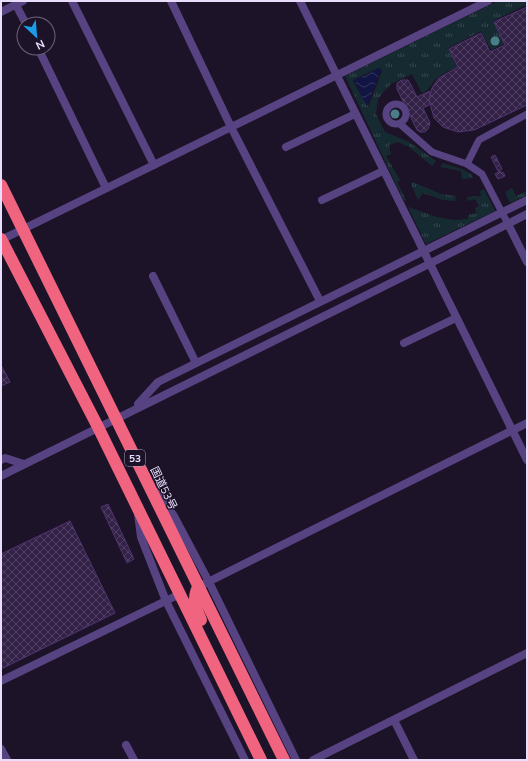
<svg xmlns="http://www.w3.org/2000/svg" width="528" height="761" font-family="'Nunito Sans','Noto Sans JP',sans-serif">
<style>
.grass{fill:url(#grass-tufts);fill-rule:evenodd}
.water{fill:url(#water-waves)}
.building{fill:url(#building-cross-hatch);stroke:#513571}
.lines{fill:none;stroke-linecap:round;stroke-linejoin:round}
.lane{stroke:#574382;stroke-width:7}
.street{stroke:#574382;stroke-width:8}
.highway{stroke:#f06480;stroke-width:12}
.tree{fill:#4a7d88}
.labels{text-anchor:middle;stroke-width:3;stroke-linejoin:round;paint-order:stroke}
.shield{fill:#1c1328;stroke:#aca0bc;stroke-width:1}
.shield-label{font-size:10px;font-weight:bold;fill:#e9ddfc}
.street-label{font-size:11px;fill:#e9ddfc;stroke:#1c1328}
</style>
<defs>
<pattern id="grass-tufts" width="24" height="20" patternUnits="userSpaceOnUse"><rect width="24" height="20" fill="#162b31"/><path d="M3 7l-1-3M5 7V3M7 7l1-3M15 17l-1-3M17 17v-4M19 17l1-3" fill="none" stroke="#384950"/></pattern>
<pattern id="water-waves" width="16" height="10" patternUnits="userSpaceOnUse"><rect width="16" height="10" fill="#101543"/><path d="M0 5q4-4 8 0t8 0" fill="none" stroke="#33375f"/></pattern>
<pattern id="building-cross-hatch" width="8" height="8" patternUnits="userSpaceOnUse"><rect width="8" height="8" fill="#332147"/><path d="M0 0l8 8M0 8l8-8" fill="none" stroke="#514162"/></pattern>
</defs>
<rect width="100%" height="100%" fill="#1c1328"/>
<!-- grass -->
<g class="grass">
<path d="M498,1H525L526,5L493,21L504,44L491,50L481,31L448,48L457,67C449,71 441,74 435,80C430,86 429,90 422,93L412,74L391,84L385,90L378,99L376,114L385,132L409,142L436,161L432,166L409,147L398,142L389,145L391,154L386,156L400,180L397,182L406,200L404,201L345,76ZM379,68L382,71L369,105L367,106L353,81L354,79Z"/>
<path d="M442,163L462,169L471,174L473,178L462,179L461,171L441,167Z"/>
<path d="M413,182L441,194L456,196L455,201L443,200L423,193L418,200L411,184Z"/>
<path d="M512,188L516,196L527,191V195L510,203L505,192Z"/>
<path d="M484,189L495,211L426,244L408,207L437,217L454,220L468,219V215L476,213L475,208L479,206L475,199L468,201L467,197L481,196L480,191Z"/>
</g>
<!-- water -->
<path class="water" d="M380,68L381,70L367,106L355,82H353L354,79H357Z"/>
<!-- building -->
<g class="building">
<path d="M527,7V105L474,130L458,132L443,127L434,118L429,100L432,88L439,78L458,67L449,49L481,33L490,52L505,45L494,22Z"/>
<path d="M402,80H408L410,83L417,97L430,91L429,105L423,108L430,123L428,129L425,132H420L417,130L397,89V83Z"/>
<path d="M495,155L502,169L498,171L491,157Z"/>
<path d="M500,171L501,173L503,172L505,176L498,179L495,174Z"/>
<path d="M1,365L10,382L1,386Z"/>
<path d="M108,504L134,559L127,563L101,507Z"/>
<path d="M70,521L115,613L1,669V554Z"/>
</g>
<g class="lines">
<!-- lane -->
<g class="lane">
<circle cx="396" cy="114" r="10"/>
<path d="M400,124L432,152L467,164L482,174L508,224"/>
<path d="M467,164L479,140L527,114"/>
</g>
<!-- street -->
<g class="street">
<path d="M72,1L154,165"/>
<path d="M171,1L231,127L320,301"/>
<path d="M300,1L527,460"/>
<path d="M16,5L26,24"/>
<path d="M1,12L23,1"/>
<path d="M38,48L106,188"/>
<path d="M286,147L355,114"/>
<path d="M322,200L383,171"/>
<path d="M508,224L527,262"/>
<path d="M1,240L488,1"/>
<path d="M153,276L196,363"/>
<path d="M404,343L456,318"/>
<path d="M138,404L158,382L527,200"/>
<path d="M1,460L5,458L24,464"/>
<path d="M1,476L429,264L527,214"/>
<path d="M157,492L174,516L209,582L296,760"/>
<path d="M138,514L141,537L166,601L245,760"/>
<path d="M198,587L527,423"/>
<path d="M1,681L180,594"/>
<path d="M394,720L414,760"/>
<path d="M126,745L134,760"/>
<path d="M1,749L7,760"/>
<path d="M313,760L527,653"/>
</g>
<!-- highway -->
<g class="highway">
<path d="M1,185L284,760"/>
<path d="M1,239L98,427L261,760"/>
<path d="M198,587C192,599 196,608 201,620"/>
</g>
</g>
<!-- trees -->
<g class="tree">
<circle cx="495" cy="41" r="4.5"/>
<circle cx="395" cy="114" r="4.5"/>
</g>
<g class="labels">
<!-- shield labels -->
<rect class="shield" x="125" y="450" width="20" height="16" rx="3"/>
<g class="shield-label">
<text x="135" y="462">53</text>
</g>
<!-- street labels -->
<g class="street-label">
<text transform="translate(164 488) rotate(64)" y="4">国道53号</text>
</g>
</g>
<!-- border -->
<rect width="528" height="761" fill="none" stroke="#e9ddfc" stroke-width="4"/>
<!-- north arrow -->
<g transform="translate(36 36) rotate(154)"><circle r="19" fill="#1c1328" stroke="#6e647d"/>
<path d="M0-3L7 15L0 10L-7 15Z" fill="#1c9ce9"/>
<text y="-6" font-size="11" font-weight="bold" text-anchor="middle" fill="#e9ddfc">N</text>
</g>
</svg>
